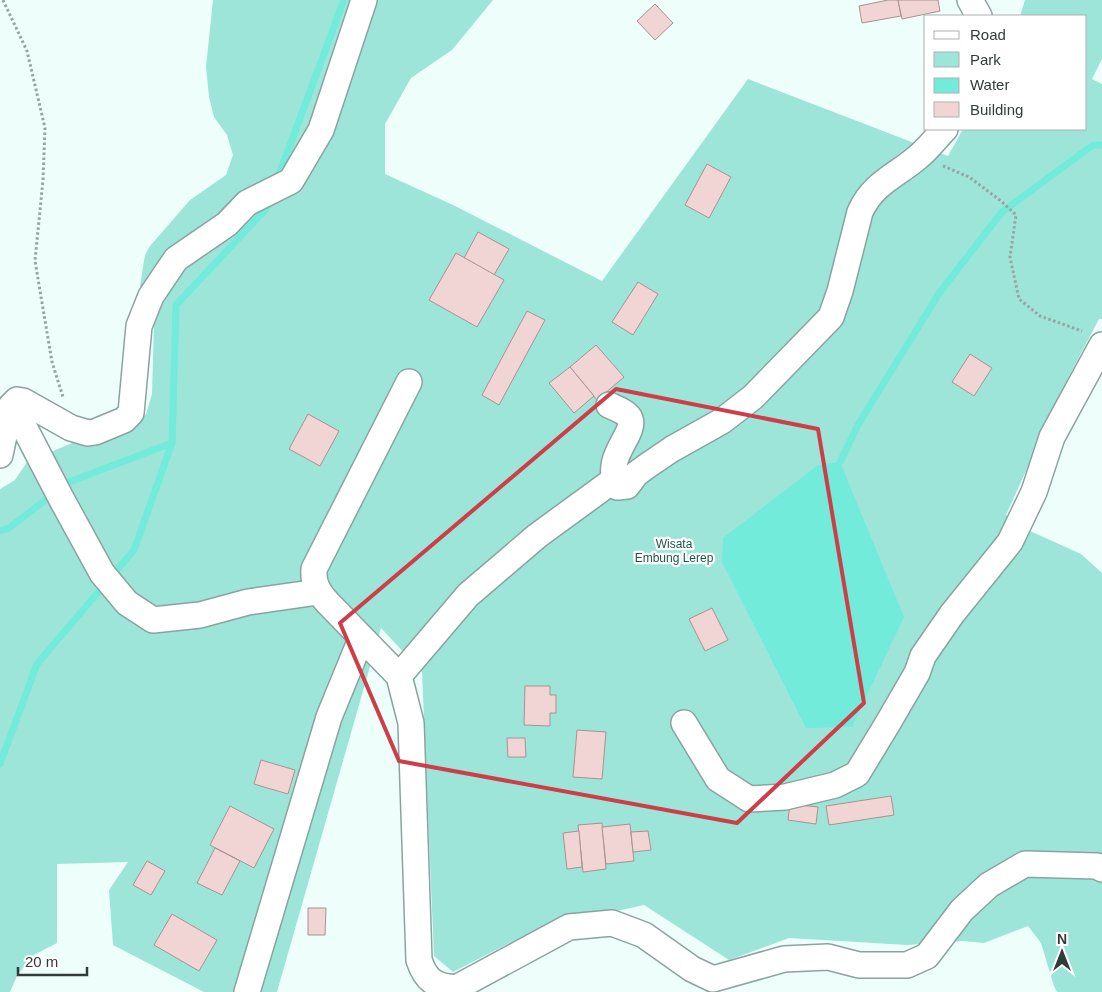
<svg xmlns="http://www.w3.org/2000/svg" width="1102" height="992" font-family="Helvetica,sans-serif">
<style>
.green{fill:#9ee5d9}
.water{fill:#72ebda}
.lines{fill:none;stroke-linecap:round;stroke-linejoin:round}
.stream{stroke:#72ebda;stroke-width:7}
.building{fill:#f1d5d4;stroke:#aa918f}
.minor-casing{stroke:#89a49f;stroke-width:28}
.path{stroke:#96a5a2;stroke-width:3;stroke-dasharray:2.5 2.5;stroke-linecap:butt}
.minor{stroke:#fff;stroke-width:25}
.marked{fill:none;stroke:#ce3e48;stroke-width:4;stroke-linejoin:round}
.labels{text-anchor:middle;stroke-width:4.5;stroke-linejoin:round;paint-order:stroke}
.park-label{font-size:12px;fill:#1e534c;stroke:#fff}
</style>
<rect width="100%" height="100%" fill="#edfefb"/>
<!-- green -->
<path class="green" d="M213,0H493L452,50L411,78L385,124V174L453,205L602,281L748,79L948,156L963,129H1086V16H1020L1025,0H1102V59L1092,79L1102,84V319H1099L1069,376L1006,515L1030,531L1081,554L1102,573V992H1057L1054,986L1041,943L1028,926L984,943L962,941L907,945L789,938L729,960L644,905L539,928L453,972L434,956L422,672L381,628L277,992H204L113,945L109,890L128,862L57,864V943L32,956L17,976L10,992H0V489L15,480L27,462L77,441H99L120,436L140,423L146,414L152,394L154,323L140,286L145,255L150,246L190,200L226,175L233,155L227,135L214,117L209,97L206,67Z"/>
<!-- water -->
<path class="water" d="M840,462L904,617L852,727L806,728L722,562L723,538L818,465Z"/>
<g class="lines">
<!-- stream -->
<g class="stream">
<path d="M277,180L344,0"/>
<path d="M840,462L859,423L940,292L1002,212L1093,145H1102"/>
<path d="M0,531L9,528L69,482L172,443L176,305L266,209L269,200"/>
<path d="M0,764L37,664L134,550L172,443"/>
</g>
</g>
<!-- building -->
<g class="building">
<path d="M888,0H898L901,16L862,23L859,6Z"/>
<path d="M898,0H938L940,11L902,19Z"/>
<path d="M655,4L673,23L655,40L637,21Z"/>
<path d="M707,164L731,177L709,218L685,205Z"/>
<path d="M478,232L509,249L494,275L464,258Z"/>
<path d="M456,253L504,280L477,327L429,300Z"/>
<path d="M638,282L658,294L633,335L612,322Z"/>
<path d="M527,311L545,320L499,405L482,395Z"/>
<path d="M596,345L624,377L597,400L570,367Z"/>
<path d="M970,354L992,368L974,396L952,382Z"/>
<path d="M570,367L594,396L574,413L549,383Z"/>
<path d="M308,414L339,431L320,466L289,449Z"/>
<path d="M712,608L728,640L705,651L689,619Z"/>
<path d="M525,686H550V695H556V713H550V726L524,725Z"/>
<path d="M577,730L606,732L602,779L573,777Z"/>
<path d="M507,738H525L526,757H508Z"/>
<path d="M261,760L295,770L288,794L254,784Z"/>
<path d="M891,796L894,815L829,825L826,806Z"/>
<path d="M790,804L818,807L816,824L788,820Z"/>
<path d="M230,806L274,829L254,868L210,845Z"/>
<path d="M602,823L606,869L583,872L578,825Z"/>
<path d="M630,824L634,861L606,864L602,827Z"/>
<path d="M579,831L582,867L567,869L563,833Z"/>
<path d="M648,831L651,850L633,852L631,832Z"/>
<path d="M215,848L240,861L222,895L197,883Z"/>
<path d="M147,861L165,871L151,895L133,885Z"/>
<path d="M308,908H326L325,935H308Z"/>
<path d="M172,914L217,940L199,971L154,945Z"/>
</g>
<g class="lines">
<!-- minor casing -->
<g class="minor-casing">
<g id="minor">
<path d="M970,0L979,16"/>
<path d="M409,382L314,569C313,584 318,592 328,603L399,676L411,723L419,960C426,981 435,986 456,988L569,927L612,923L644,935L692,969L713,979L784,959L828,957L859,965H907L927,956L962,910L989,885L1025,864L1097,866L1102,869"/>
<path d="M609,405C615,408 626,412 629,417C639,433 601,457 618,487L627,486L636,474L647,466L672,449L722,421L753,397L831,317L840,291L860,212C873,183 896,176 918,157C928,149 936,138 945,129"/>
<path d="M9,412L22,423L62,500L102,573L127,603L153,620L200,615L248,602L318,592"/>
<path d="M0,455L9,412L11,406L17,400L23,401L71,428L88,433L95,432L124,420L131,413L139,326L151,296L176,259L227,224L247,203L291,181L321,130L364,0"/>
<path d="M399,676L468,595L537,536L615,479"/>
<path d="M684,723L718,779L749,799L785,797L835,785L857,774L888,723L917,673L923,656L952,614L1010,542L1034,492L1052,437L1102,345"/>
<path d="M247,992L329,717L361,639"/>
</g>
</g>
<!-- path -->
<g class="path">
<path d="M3,0L27,51L45,128L43,180L35,261L52,362L63,397"/>
<path d="M943,166L969,177L1001,201L1016,215L1010,257L1019,299L1040,316L1082,331"/>
</g>
<!-- minor -->
<use href="#minor" class="minor"/>
</g>
<!-- marked area -->
<path class="marked" d="M616,389L818,429L864,703L737,823L399,761L340,623Z"/>
<g class="labels">
<!-- park labels -->
<g class="park-label">
<text x="674" y="548">Wisata<tspan x="674" dy="14">Embung Lerep</tspan></text>
</g>
</g>
<!-- legend -->
<rect x="924" y="15" width="162" height="115" fill="#ffffff" stroke="#adb1b0"/>
<rect x="934" y="31" width="25" height="8" fill="#ffffff" stroke="#adb1b0"/>
<text x="970" y="40" font-size="15" fill="#313c3a">Road</text>
<rect x="934" y="52" width="25" height="15" fill="#9ee5d9" stroke="#adb1b0"/>
<text x="970" y="65" font-size="15" fill="#313c3a">Park</text>
<rect x="934" y="78" width="25" height="15" fill="#72ebda" stroke="#adb1b0"/>
<text x="970" y="90" font-size="15" fill="#313c3a">Water</text>
<rect x="934" y="102" width="25" height="15" fill="#f1d5d4" stroke="#adb1b0"/>
<text x="970" y="115" font-size="15" fill="#313c3a">Building</text>
<!-- north arrow -->
<g transform="translate(1062 952)" stroke="#ffffff" stroke-width="4" paint-order="stroke">
<path d="M0-4L9 19L0 12L-9 19Z" fill="#313c3a"/>
<text y="-8" font-size="14" font-weight="bold" text-anchor="middle" fill="#313c3a">N</text>
</g>
<!-- scale -->
<path d="M18 967v8h69v-8" fill="none" stroke="#313c3a" stroke-width="2.5"/>
<text x="25" y="967" font-size="15" fill="#313c3a" stroke="#ffffff" stroke-width="4" paint-order="stroke">20 m</text>
</svg>
